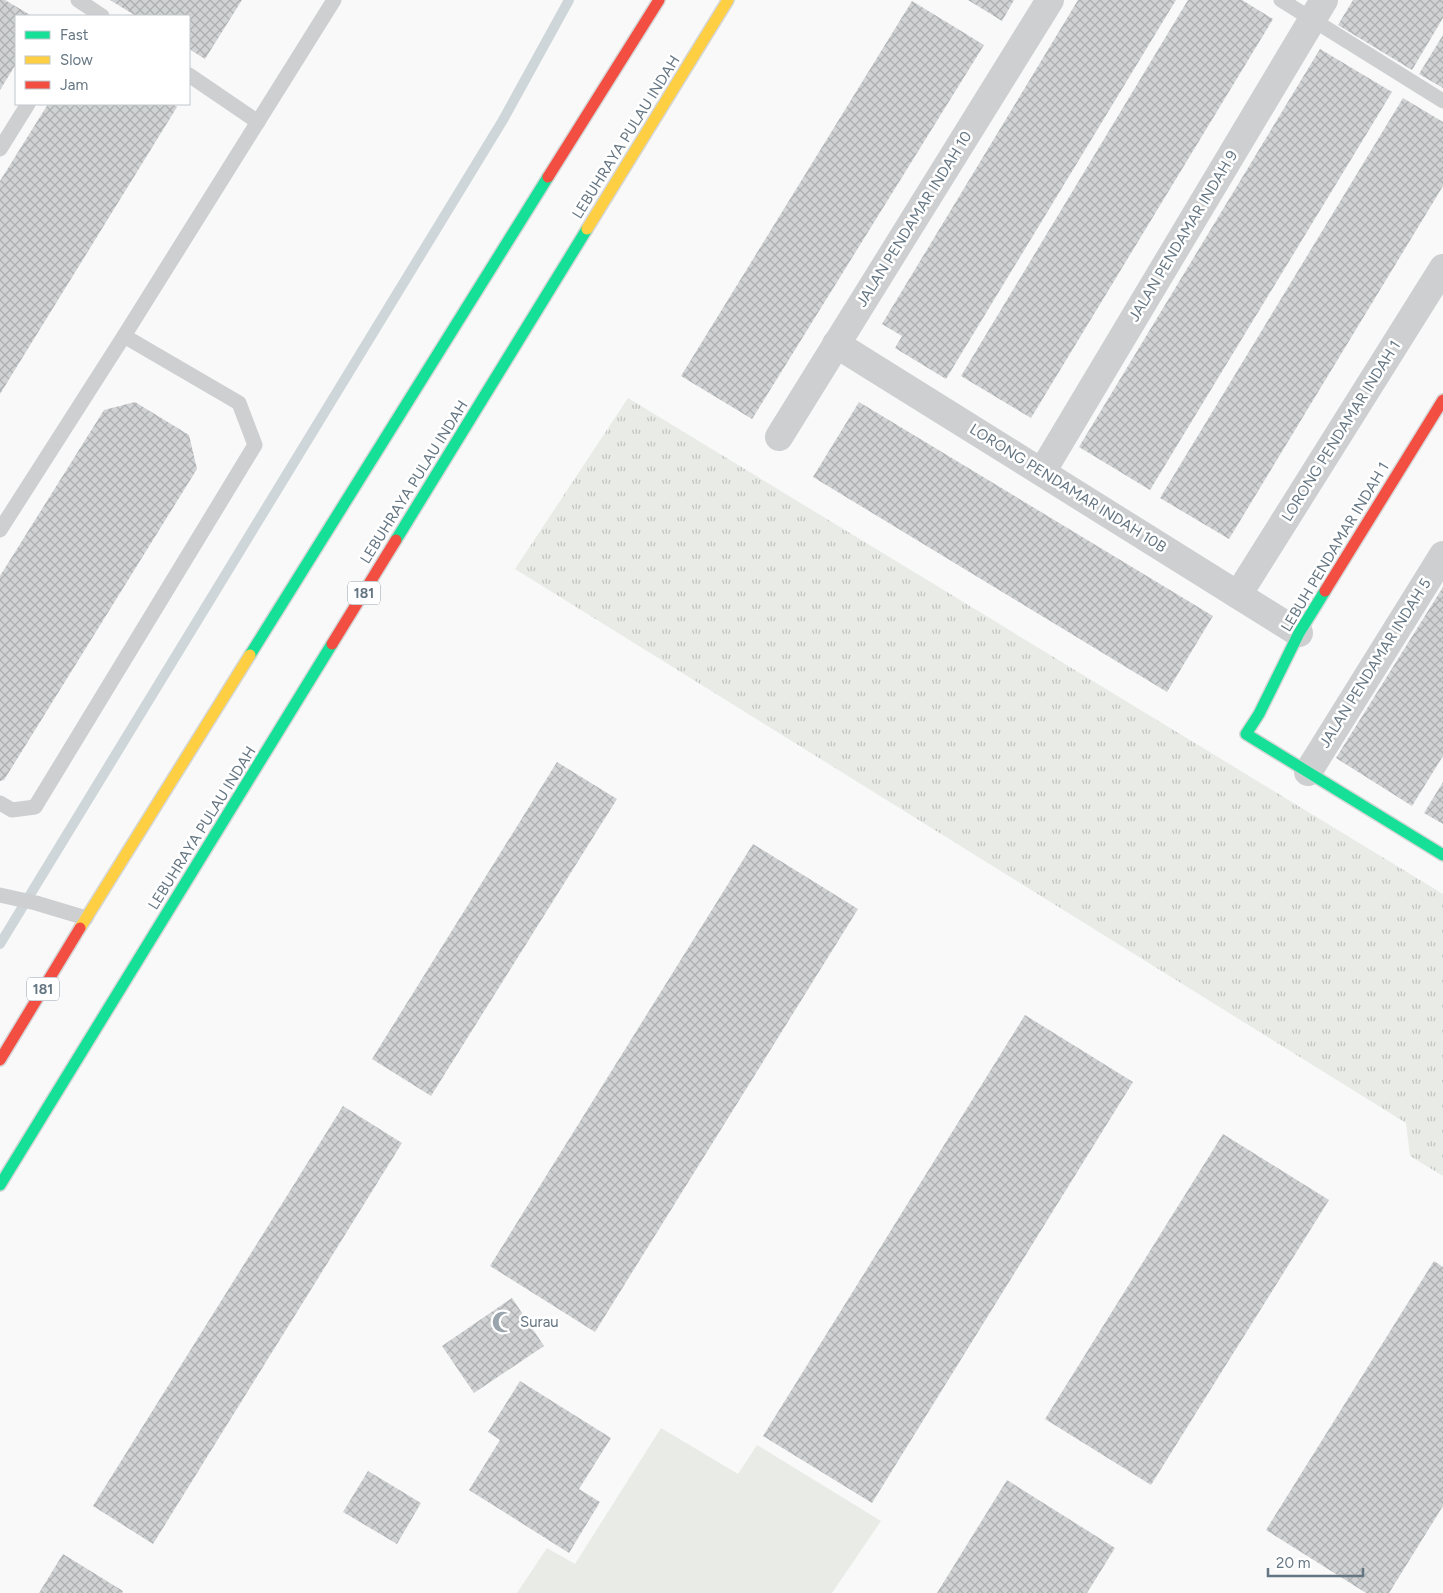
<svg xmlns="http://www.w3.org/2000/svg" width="1443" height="1593" font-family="Figtree,sans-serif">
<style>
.grass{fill:url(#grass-tufts)}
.green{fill:#e8ebe6}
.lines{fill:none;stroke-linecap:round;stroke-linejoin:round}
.stream{stroke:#ced6d9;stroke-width:10}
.building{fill:url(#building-cross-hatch)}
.fast-casing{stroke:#d5d6d7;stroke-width:14}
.slow-casing{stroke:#d5d6d7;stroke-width:14}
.jam-casing{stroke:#d5d6d7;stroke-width:14}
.lane{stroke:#cecfd0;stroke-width:15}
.street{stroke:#cecfd0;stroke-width:28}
.fast{stroke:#16e098;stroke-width:11}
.slow{stroke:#ffcf43;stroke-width:11}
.jam{stroke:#f24e42;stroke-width:11}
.labels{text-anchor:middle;stroke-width:5;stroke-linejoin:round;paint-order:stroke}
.shield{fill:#fff;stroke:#939fa8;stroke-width:1}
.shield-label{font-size:14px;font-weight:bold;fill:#657683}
.street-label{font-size:15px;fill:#657683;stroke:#fff}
.poi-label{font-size:15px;fill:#657683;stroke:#fff;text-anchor:start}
</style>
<defs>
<pattern id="grass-tufts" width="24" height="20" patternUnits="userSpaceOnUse" patternTransform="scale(1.25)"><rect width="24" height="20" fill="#e8ebe6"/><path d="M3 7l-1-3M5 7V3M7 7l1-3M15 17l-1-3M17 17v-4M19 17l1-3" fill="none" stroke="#c0c3c0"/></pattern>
<pattern id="building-cross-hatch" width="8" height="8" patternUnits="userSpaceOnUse" patternTransform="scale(1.25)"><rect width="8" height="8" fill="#d0d2d3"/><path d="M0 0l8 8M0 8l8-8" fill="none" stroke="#acafb1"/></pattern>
</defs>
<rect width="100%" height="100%" fill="#f9f9f9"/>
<!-- grass -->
<path class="grass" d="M628,398L1443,894V1176L1410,1156L1406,1123L515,569Z"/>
<!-- green -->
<path class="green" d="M661,1428L738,1474L757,1445L881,1521L832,1593H517L547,1548L575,1564Z"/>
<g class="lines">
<!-- stream -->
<path class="stream" d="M0,944L503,120L569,0"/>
</g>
<!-- building -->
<g class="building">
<path d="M0,0H5L32,16H16V64L0,90Z"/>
<path d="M110,0H242L205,59L189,49V16H136Z"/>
<path d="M968,0H1014L1002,21Z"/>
<path d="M1078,0H1176L946,379L895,348L902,336L882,324Z"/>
<path d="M1188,0H1242L1273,19L1031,418L961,376Z"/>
<path d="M1353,0H1443V18L1412,70L1338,25Z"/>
<path d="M912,1L984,45L752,419L681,376Z"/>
<path d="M1443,35V88L1419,74Z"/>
<path d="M1320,49L1392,92L1150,490L1079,447Z"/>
<path d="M1403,98L1443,122V186L1229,539L1160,498Z"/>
<path d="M48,104H172L177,107L0,394V181Z"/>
<path d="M135,402L189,435L197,469L4,780L0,781V576L104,410Z"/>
<path d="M859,402L1213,616L1167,692L813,477Z"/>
<path d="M1443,587V756L1412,806L1336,758Z"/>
<path d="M557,762L617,799L431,1096L372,1059Z"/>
<path d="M1443,782V824L1424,813Z"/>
<path d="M753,844L858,909L595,1332L490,1266Z"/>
<path d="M1025,1015L1133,1082L872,1503L763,1436Z"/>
<path d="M343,1106L402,1143L153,1544L93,1506Z"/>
<path d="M1223,1134L1329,1200L1151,1485L1045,1419Z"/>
<path d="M1434,1261L1443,1267V1506L1389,1593H1366L1266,1530Z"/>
<path d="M512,1298L544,1346L474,1393L442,1346Z"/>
<path d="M520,1381L611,1438L579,1489L600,1502L569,1553L469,1490L500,1440L488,1432Z"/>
<path d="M368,1471L421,1503L397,1544L343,1512Z"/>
<path d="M1007,1480L1115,1548L1087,1593H937Z"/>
<path d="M63,1554L123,1591L122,1593H39Z"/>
</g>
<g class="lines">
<!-- fast casing -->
<g class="fast-casing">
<g id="fast">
<path d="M396,540L587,229"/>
<path d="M1325,591L1299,633L1259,714L1246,734L1443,855"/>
<path d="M250,655L548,177"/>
<path d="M0,1185L332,644"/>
</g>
</g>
<!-- slow casing -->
<g class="slow-casing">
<g id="slow">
<path d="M587,229L728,0"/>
<path d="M80,928L250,655"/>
</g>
</g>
<!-- jam casing -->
<g class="jam-casing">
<g id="jam">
<path d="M548,177L659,0"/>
<path d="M1325,591L1443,400"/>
<path d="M332,644L396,540"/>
<path d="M0,1060L80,928"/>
</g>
</g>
<!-- lane -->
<g class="lane">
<path d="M78,0L102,16"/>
<path d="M1281,0L1443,101"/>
<path d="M189,75L258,122"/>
<path d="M0,149L28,104"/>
<path d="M0,530L124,336L334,0"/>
<path d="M0,803L12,810L35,807L255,445L239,403L124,336"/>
<path d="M0,895L36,903L86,918"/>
</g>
<!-- street -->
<g class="street">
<path d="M836,344L1299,633"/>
<path d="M779,437L1050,0"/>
<path d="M1042,472L1324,0"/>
<path d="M1238,595L1443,268"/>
<path d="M1308,772L1443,555"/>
</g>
<!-- fast -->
<use href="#fast" class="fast"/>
<!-- slow -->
<use href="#slow" class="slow"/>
<!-- jam -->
<use href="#jam" class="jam"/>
</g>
<!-- icons -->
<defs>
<g id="mosque-bare" transform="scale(1.725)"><path d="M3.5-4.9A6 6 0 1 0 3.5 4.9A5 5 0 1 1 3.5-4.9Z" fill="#99a4ac" stroke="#fff" stroke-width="2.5" paint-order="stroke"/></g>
</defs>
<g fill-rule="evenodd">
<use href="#mosque-bare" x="503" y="1322"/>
</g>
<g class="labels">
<!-- shield labels -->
<g class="shield">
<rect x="348" y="581.5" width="32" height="23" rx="4"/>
<rect x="27" y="977.5" width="32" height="23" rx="4"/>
</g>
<g class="shield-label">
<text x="364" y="598">181</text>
<text x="43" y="994">181</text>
</g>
<!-- street labels -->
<g class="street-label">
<text transform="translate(626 137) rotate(-58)" y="5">LEBUHRAYA PULAU INDAH</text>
<text transform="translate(914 219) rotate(-58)" y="5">JALAN PENDAMAR INDAH 10</text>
<text transform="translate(1183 236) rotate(-59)" y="5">JALAN PENDAMAR INDAH 9</text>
<text transform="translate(1341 431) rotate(-58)" y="5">LORONG PENDAMAR INDAH 1</text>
<text transform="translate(414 482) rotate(-58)" y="5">LEBUHRAYA PULAU INDAH</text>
<text transform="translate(1068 488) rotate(32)" y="5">LORONG PENDAMAR INDAH 10B</text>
<text transform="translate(1335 547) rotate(-59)" y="5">LEBUH PENDAMAR INDAH 1</text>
<text transform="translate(1375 663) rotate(-58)" y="5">JALAN PENDAMAR INDAH 5</text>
<text transform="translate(202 828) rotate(-58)" y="5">LEBUHRAYA PULAU INDAH</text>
</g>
<!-- poi labels -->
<g class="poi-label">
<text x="520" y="1327">Surau</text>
</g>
</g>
<!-- legend -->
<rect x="15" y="15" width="175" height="90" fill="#ffffff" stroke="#c1c8cd"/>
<rect x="25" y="31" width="25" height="8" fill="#16e098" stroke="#c1c8cd"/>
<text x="60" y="40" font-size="15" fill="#657683">Fast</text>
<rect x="25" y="56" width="25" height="8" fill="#ffcf43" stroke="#c1c8cd"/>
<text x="60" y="65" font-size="15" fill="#657683">Slow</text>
<rect x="25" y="81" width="25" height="8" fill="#f24e42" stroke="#c1c8cd"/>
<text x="60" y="90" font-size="15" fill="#657683">Jam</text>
<!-- scale -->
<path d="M1268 1568v8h95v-8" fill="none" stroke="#657683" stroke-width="2.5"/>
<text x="1276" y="1568" font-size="15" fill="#657683" stroke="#ffffff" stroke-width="4" paint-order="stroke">20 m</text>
</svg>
